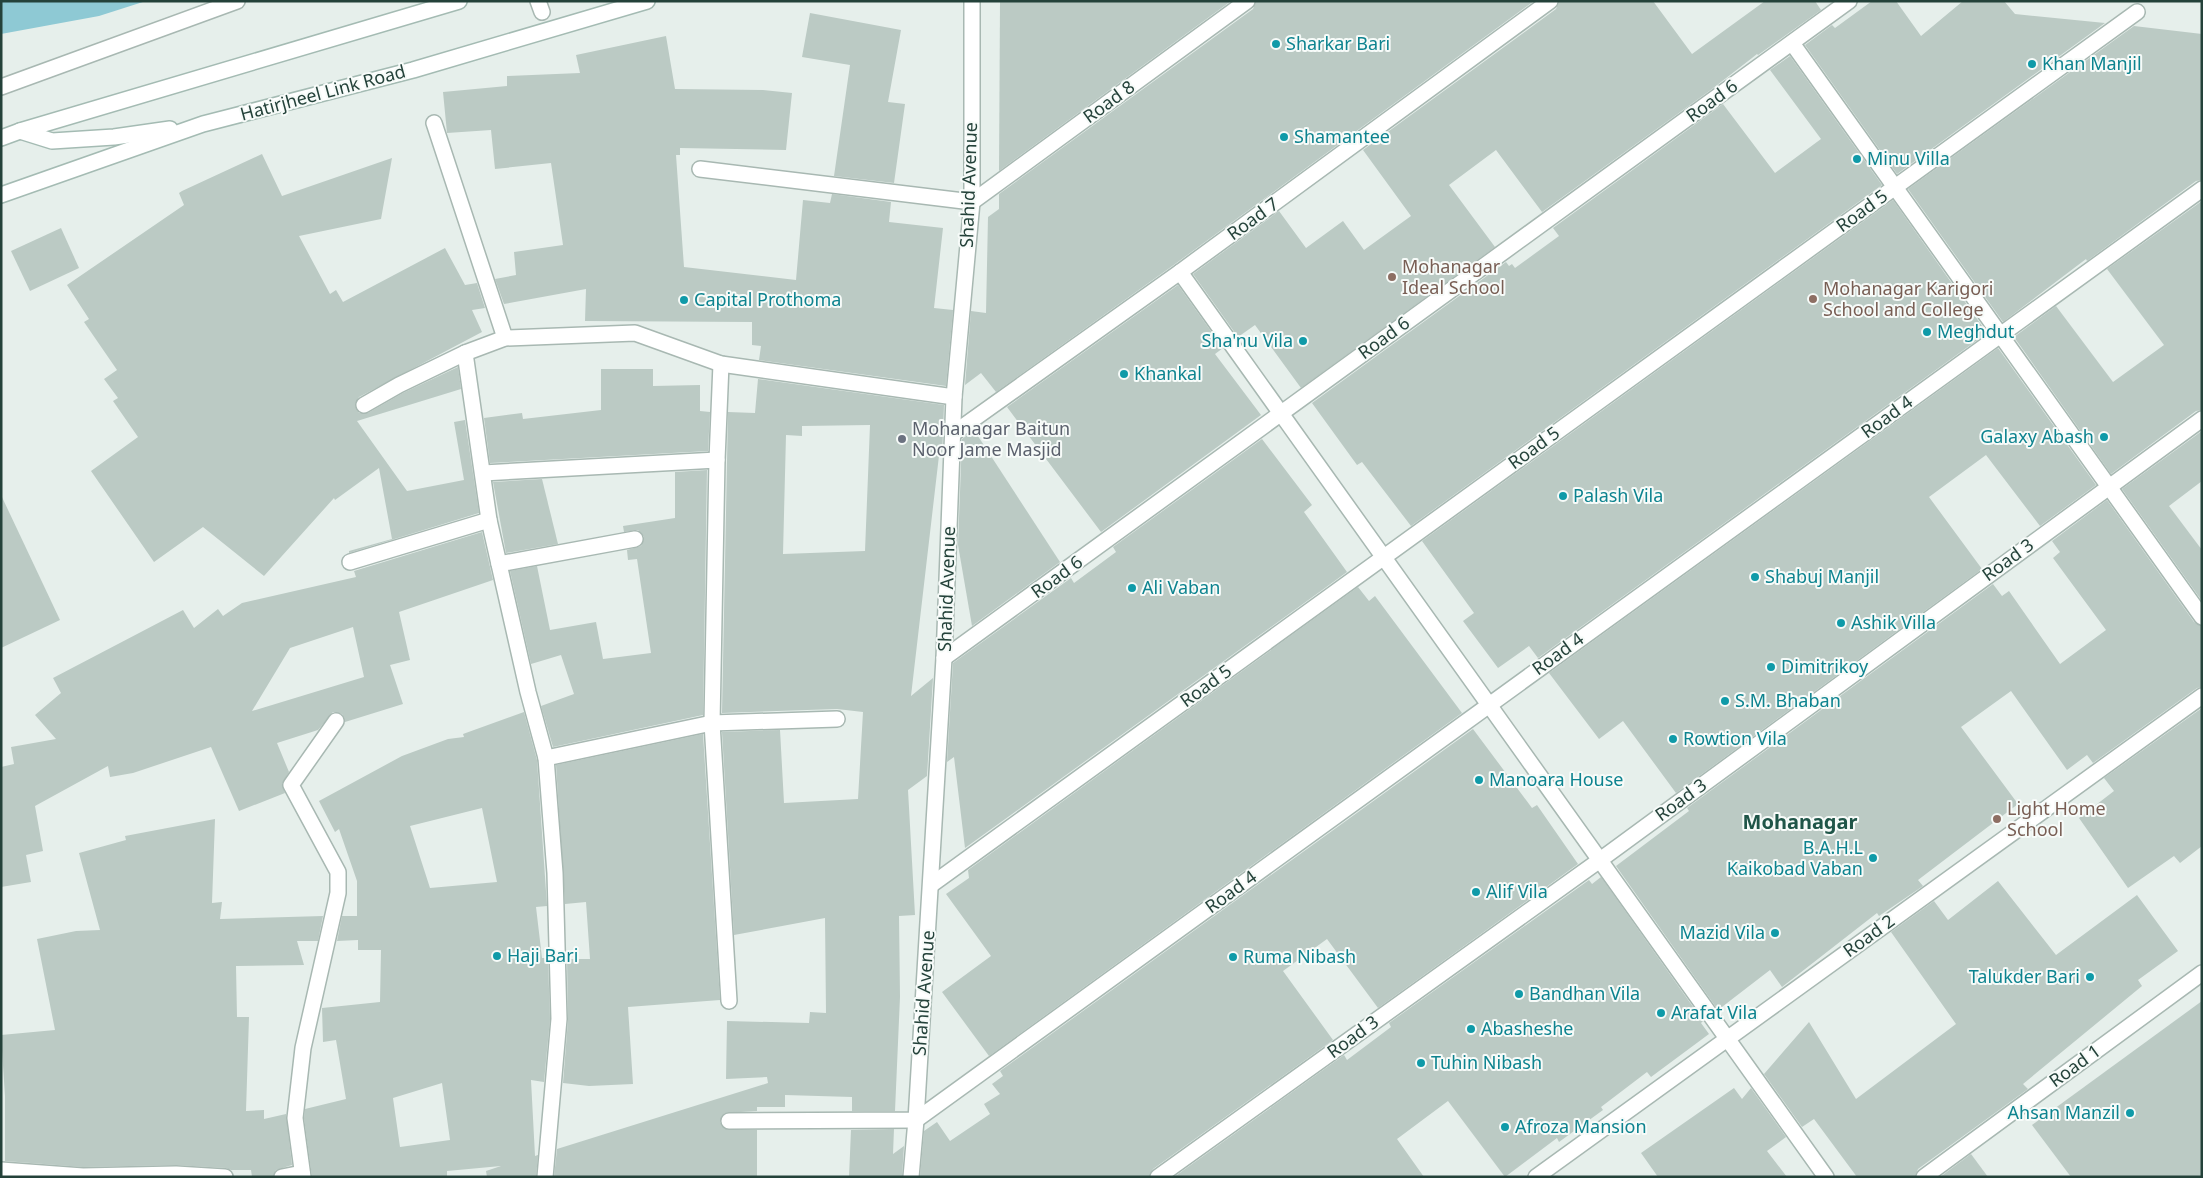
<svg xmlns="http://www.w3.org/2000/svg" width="2203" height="1178" font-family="'Noto Sans',sans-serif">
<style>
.water{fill:#8ec9d4}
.building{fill:#bbcac4;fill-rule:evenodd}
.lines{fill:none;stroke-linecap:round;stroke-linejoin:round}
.pedestrian-casing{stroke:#a8b8b2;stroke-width:18}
.minor-casing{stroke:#a8b8b2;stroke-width:18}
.tertiary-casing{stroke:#a8b8b2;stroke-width:18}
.secondary-casing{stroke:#a4bbb3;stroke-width:18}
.pedestrian{stroke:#fff;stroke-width:15}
.minor{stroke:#fff;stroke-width:15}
.tertiary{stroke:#fff;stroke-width:15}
.secondary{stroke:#fff;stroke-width:15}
.culture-dot{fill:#0f9aa8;stroke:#f7fbf9;stroke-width:2}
.education-dot{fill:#8d6e63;stroke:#f7fbf9;stroke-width:2}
.worship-dot{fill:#6b7280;stroke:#f7fbf9;stroke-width:2}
.labels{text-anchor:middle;stroke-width:4;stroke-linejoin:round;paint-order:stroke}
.culture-label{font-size:18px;fill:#0d838f;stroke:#f7fbf9;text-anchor:start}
.street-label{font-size:18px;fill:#24423a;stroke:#f7fbf9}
.education-label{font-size:18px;fill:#785e54;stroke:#f7fbf9;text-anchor:start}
.worship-label{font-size:18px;fill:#5b616d;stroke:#f7fbf9;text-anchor:start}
.quarter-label{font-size:20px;font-weight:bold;fill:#1f5548;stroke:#f7fbf9}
</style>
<rect width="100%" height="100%" fill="#e6efeb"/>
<!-- water -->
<path class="water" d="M1,1H146L99,16L1,34Z"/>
<!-- building -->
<g class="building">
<path d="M1000,1H1231L999,171Z"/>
<path d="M1256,1H1534L1175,264L996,392L981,373L965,385L971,311L986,313L988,217L999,209V194L1253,9Z"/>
<path d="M1559,1H1653L1692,54L1765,1H1815L1821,10L1758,55L1757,54L1752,58L1712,89L1542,212L1496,150L1449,185L1495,247L1301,388L1255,325L1238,337L1193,274L1279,211L1306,248L1343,221L1364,250L1411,216L1363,150L1556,9Z"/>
<path d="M1872,1H1896L1921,36L1963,1H2004L2015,14L2105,23L1897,174L1805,45L1832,25L1835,28Z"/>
<path d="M810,13L901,30L888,102L905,104L894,183L834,176L850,65L802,57Z"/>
<path d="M2134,26L2202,34V180L2196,181L2087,261L2086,259L2003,322L1908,189Z"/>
<path d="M666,36L675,89L763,90L792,93L786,150L680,148V155H676L684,267L796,280L803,200L830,203L832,194L891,202L889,222L943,228L934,308L953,310L946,386L759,360L761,346L752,345V322L585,321L586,289L504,304L495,279L516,275L514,252L563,245L551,163L495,169L491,130L447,133L443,92L507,86V76L580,73L576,55Z"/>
<path d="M1790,56L1882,185L1411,526L1362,462L1357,465L1312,403L1506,262L1509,266L1512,264L1515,268L1559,236L1553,228L1723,104L1775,173L1821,139L1770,70Z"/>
<path d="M262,154L282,196L392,158L381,219L299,236L330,294L336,290L343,302L445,248L465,285L477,283L485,308L472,310L482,332L359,397L355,405L359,413H368L403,393L458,367L461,389L357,421L407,491L464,480L454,422L465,420L479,513L349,553V551L392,539L379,468L335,500L334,498L264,576L203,527L154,562L91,471L138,437L113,401L118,398L104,379L117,370L84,322L89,319L67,285L184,205L179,193L182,191Z"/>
<path d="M1893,200L1987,333L1538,658L1529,646L1498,668L1463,621L1474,613L1422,541Z"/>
<path d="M2202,201V410L2196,411L2111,474L2014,337L2056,306L2113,382L2164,345L2107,269Z"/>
<path d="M61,228L79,268L30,291L11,251Z"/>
<path d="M1178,285L1223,348L1215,354L1261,415L1101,532L1007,407Z"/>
<path d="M1998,348L2096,485L2040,526L1986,455L1929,497L1982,569L1676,793L1623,721L1599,739L1549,673Z"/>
<path d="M601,369H653V386L700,385V411L710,412L708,451L490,463L484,418L522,413L523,419L601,410Z"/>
<path d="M758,379L944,405L942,458L940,447L911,696L933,678L927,776L908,790L915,915L899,916L900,997L895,1111H852V1097L785,1095V1107H757V1111L725,1113L720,1122L725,1129L757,1130V1177H554L557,1149L768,1083L767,1077L726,1079L727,1021L809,1023L810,1012L826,1013L825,918L734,935L722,732L780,730L784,803L858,799L863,712L837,709L722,713L728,412L755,413ZM870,425L865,551L783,554L786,435L802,436V426Z"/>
<path d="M974,430L1060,562L972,626L958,545L962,439Z"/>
<path d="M2202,431V481L2169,506L2202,550V601L2122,489Z"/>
<path d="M1262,439L1312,505L1304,512L1347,572L965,848L954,757L947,762L953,663L1071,578L1074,583L1116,552L1113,547Z"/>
<path d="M707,470L703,715L553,747L541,706L574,694L561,655L531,664L510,571L537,566L550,630L596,622L603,659L651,653L637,559L628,560L627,550L641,546L644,537L638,530L624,532L623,526L675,518V472Z"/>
<path d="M542,479L558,544L506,553L493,482Z"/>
<path d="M1,495L60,620L1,648Z"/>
<path d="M2107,500L2194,622L2202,626V687L2197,688L2093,763L2087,755L2067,770L2011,691L1961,727L2018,804L1918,880L1923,886L1879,916L1877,913L1782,987L1770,970L1718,1010L1616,866L1689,811L1687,808L1993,584L2002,596L2009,591L2060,664L2106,630L2053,558L2060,552L2052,541Z"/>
<path d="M482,532L493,580L399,612L410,660L390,665L403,704L345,722L342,714L333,712L318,730L277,743L289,772L282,784L285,793L239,811L211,747L133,773L110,777L108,766L35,806L43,851L26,855L31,882L1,887V767L14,764L11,747L56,739L35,715L61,693L53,678L183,610L194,628L218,609L223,616L242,603L356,577L354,571ZM353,627L364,677L252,711L290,648Z"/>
<path d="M1358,587L1369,601L1375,596L1462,713L989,1056L942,992L991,956L946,894L969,878L968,870Z"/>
<path d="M2202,708V846L2180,863L2174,856L2128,888L2079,818L2114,791L2104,778Z"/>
<path d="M524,712L537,760L547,906L536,907L542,958H548L550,1019L544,1082L531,1080L535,1156L538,1155L536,1177H487L486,1171L501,1166L447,1171V1177H312L304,1118L305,1109L346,1099L336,1040L323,1042L322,1008L380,1002L381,950H358V940L337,941L342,916H357V881L339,829L335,832L319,801L402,756L448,739L464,737L463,734ZM482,808L497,882L430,888L410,826ZM442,1083L450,1140L400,1147L393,1098Z"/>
<path d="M1473,729L1532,808L1537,805L1578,864L1378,1008L1327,939L1283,971L1333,1040L1153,1169L1149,1177H920L924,1131L937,1122L950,1141L990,1114L984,1104L1000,1094L992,1084L1003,1076L1000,1071Z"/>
<path d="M703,734L720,1000L628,1007L633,1084L589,1086L563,1083L568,1020L567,959H590L586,902L565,904L556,765Z"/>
<path d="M215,819L212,903L222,902L220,919L323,916L318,941H297L304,965L236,966L237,1017H249L246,1111L264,1110V1119L286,1114L292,1165L276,1170L273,1177H252L251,1170H231L226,1168L176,1165L83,1167L5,1161V1096L1,1035L55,1030L37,939L76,931L100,930L79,853L126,840L125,836Z"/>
<path d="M1601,877L1703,1021L1701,1023L1709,1034L1651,1077L1647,1072L1601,1107L1603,1110L1559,1142L1557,1138L1505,1177L1448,1101L1397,1139L1424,1177H1174L1344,1055L1347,1060L1391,1027L1389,1023L1589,880L1592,884Z"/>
<path d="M1998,881L2056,955L2137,895L2178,951L2138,980L2142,986L2023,1084L2028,1089L1918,1169L1915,1177H1857L1814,1119L1802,1127L1764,1074L1809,1022L1856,1099L1956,1024L1891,932L1934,901L1948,920Z"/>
<path d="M2202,1001V1177H2071L2032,1125Z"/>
<path d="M1734,1088L1742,1099L1751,1088L1786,1137L1767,1151L1787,1177H1658L1641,1153Z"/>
<path d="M894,1129L893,1154L904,1146L902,1177H849L851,1130Z"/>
<path d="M1971,1154L1988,1177H1940Z"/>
</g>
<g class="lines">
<!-- pedestrian casing -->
<g class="pedestrian-casing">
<g id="pedestrian">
<path d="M538,1L542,12"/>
<path d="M1,87L237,1"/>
</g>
</g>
<!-- minor casing -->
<g class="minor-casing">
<g id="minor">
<path d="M1792,43L2202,617"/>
<path d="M434,123L505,338"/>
<path d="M700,169L972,202L1247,1"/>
<path d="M1180,272L1826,1177"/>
<path d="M465,353L489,520L528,692L546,758L555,873L559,1019L545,1177"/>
<path d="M721,364L717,460L712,723L729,1001"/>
<path d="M364,405L399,385L465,353L505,338L635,333L721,364L954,397"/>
<path d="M954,433L1180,272L1550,1"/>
<path d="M483,473L717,460"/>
<path d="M350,562L489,520"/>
<path d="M499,564L635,539"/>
<path d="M944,658L1849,1"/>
<path d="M546,758L712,723L837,719"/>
<path d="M931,885L2137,12"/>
<path d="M729,1121L916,1120L2202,189"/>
<path d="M1,1170L83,1176L176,1174L225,1177"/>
<path d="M282,1177L302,1173"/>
<path d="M303,1177L295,1118L303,1048L338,893V872L291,785L336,721"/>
<path d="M1158,1177L1600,860L2202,419"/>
<path d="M1536,1177L2202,696"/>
<path d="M1924,1177L2202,973"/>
</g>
</g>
<!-- tertiary casing -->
<g class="tertiary-casing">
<path id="tertiary" d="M911,1177L916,1120L944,658L954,397L972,202V1"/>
</g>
<!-- secondary casing -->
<g class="secondary-casing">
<g id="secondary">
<path d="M20,131L52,141L114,137L170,129"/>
<path d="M1,138L20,131L459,1"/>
<path d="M1,195L203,124L413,70L647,1"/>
</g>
</g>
<!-- pedestrian -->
<use href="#pedestrian" class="pedestrian"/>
<!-- minor -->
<use href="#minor" class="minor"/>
<!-- tertiary -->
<use href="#tertiary" class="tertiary"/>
<!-- secondary -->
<use href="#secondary" class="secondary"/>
</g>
<!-- markers -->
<g class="culture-dot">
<circle cx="1276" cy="44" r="5"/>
<circle cx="2032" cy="64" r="5"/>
<circle cx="1284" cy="137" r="5"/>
<circle cx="1857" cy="159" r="5"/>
<circle cx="684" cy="300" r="5"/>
<circle cx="1927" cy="332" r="5"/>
<circle cx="1303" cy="341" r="5"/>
<circle cx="1124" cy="374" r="5"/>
<circle cx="2104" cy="437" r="5"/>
<circle cx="1563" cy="496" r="5"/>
<circle cx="1755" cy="577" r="5"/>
<circle cx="1132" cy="588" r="5"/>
<circle cx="1841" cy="623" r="5"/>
<circle cx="1771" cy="667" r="5"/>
<circle cx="1725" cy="701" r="5"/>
<circle cx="1673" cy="739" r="5"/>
<circle cx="1479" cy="780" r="5"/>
<circle cx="1873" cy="858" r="5"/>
<circle cx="1476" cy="892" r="5"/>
<circle cx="1775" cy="933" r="5"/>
<circle cx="497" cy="956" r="5"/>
<circle cx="1233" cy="957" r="5"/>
<circle cx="2090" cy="977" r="5"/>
<circle cx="1519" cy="994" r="5"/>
<circle cx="1661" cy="1013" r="5"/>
<circle cx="1471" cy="1029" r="5"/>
<circle cx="1421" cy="1063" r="5"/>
<circle cx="2130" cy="1113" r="5"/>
<circle cx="1505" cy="1127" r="5"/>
</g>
<g class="education-dot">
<circle cx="1392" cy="277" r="5"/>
<circle cx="1813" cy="299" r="5"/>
<circle cx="1997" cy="819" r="5"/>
</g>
<circle class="worship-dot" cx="902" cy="439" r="5"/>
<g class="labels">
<!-- culture labels -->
<g class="culture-label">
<text x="1286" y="50">Sharkar Bari</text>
<text x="2042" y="70">Khan Manjil</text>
<text x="1294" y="143">Shamantee</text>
<text x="1867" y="165">Minu Villa</text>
<text x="694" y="306">Capital Prothoma</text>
<text x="1937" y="338">Meghdut</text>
<text x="1293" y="347" text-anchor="end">Sha'nu Vila</text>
<text x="1134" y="380">Khankal</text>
<text x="2094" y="443" text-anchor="end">Galaxy Abash</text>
<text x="1573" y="502">Palash Vila</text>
<text x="1765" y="583">Shabuj Manjil</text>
<text x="1142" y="594">Ali Vaban</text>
<text x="1851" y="629">Ashik Villa</text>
<text x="1781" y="673">Dimitrikoy</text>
<text x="1735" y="707">S.M. Bhaban</text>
<text x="1683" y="745">Rowtion Vila</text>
<text x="1489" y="786">Manoara House</text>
<text x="1863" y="854" text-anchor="end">B.A.H.L<tspan x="1863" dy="21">Kaikobad Vaban</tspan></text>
<text x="1486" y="898">Alif Vila</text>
<text x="1765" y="939" text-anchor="end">Mazid Vila</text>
<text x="507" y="962">Haji Bari</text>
<text x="1243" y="963">Ruma Nibash</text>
<text x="2080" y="983" text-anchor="end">Talukder Bari</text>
<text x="1529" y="1000">Bandhan Vila</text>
<text x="1671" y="1019">Arafat Vila</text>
<text x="1481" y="1035">Abasheshe</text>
<text x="1431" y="1069">Tuhin Nibash</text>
<text x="2120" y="1119" text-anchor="end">Ahsan Manzil</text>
<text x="1515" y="1133">Afroza Mansion</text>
</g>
<!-- street labels -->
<g class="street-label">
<text transform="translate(323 93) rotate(-15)" y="6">Hatirjheel Link Road</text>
<text transform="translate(1712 101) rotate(-36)" y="6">Road 6</text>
<text transform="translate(1109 102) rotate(-36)" y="6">Road 8</text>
<text transform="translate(969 185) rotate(-88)" y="6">Shahid Avenue</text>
<text transform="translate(1862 211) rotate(-36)" y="6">Road 5</text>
<text transform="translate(1253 219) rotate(-36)" y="6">Road 7</text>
<text transform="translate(1384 338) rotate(-36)" y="6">Road 6</text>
<text transform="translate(1887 417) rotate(-36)" y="6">Road 4</text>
<text transform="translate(1534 448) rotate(-36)" y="6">Road 5</text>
<text transform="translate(2008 560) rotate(-36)" y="6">Road 3</text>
<text transform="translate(1057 577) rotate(-36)" y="6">Road 6</text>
<text transform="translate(947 589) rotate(-88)" y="6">Shahid Avenue</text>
<text transform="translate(1558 654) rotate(-36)" y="6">Road 4</text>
<text transform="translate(1206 686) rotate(-36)" y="6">Road 5</text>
<text transform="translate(1681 800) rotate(-36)" y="6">Road 3</text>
<text transform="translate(1231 892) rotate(-36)" y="6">Road 4</text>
<text transform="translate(1869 936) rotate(-36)" y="6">Road 2</text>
<text transform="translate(924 993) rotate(-86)" y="6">Shahid Avenue</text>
<text transform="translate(1353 1037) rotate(-36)" y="6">Road 3</text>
<text transform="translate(2075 1066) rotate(-36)" y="6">Road 1</text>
</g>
<!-- education labels -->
<g class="education-label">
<text x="1402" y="273">Mohanagar<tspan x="1402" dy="21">Ideal School</tspan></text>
<text x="1823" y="295">Mohanagar Karigori<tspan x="1823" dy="21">School and College</tspan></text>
<text x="2007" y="815">Light Home<tspan x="2007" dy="21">School</tspan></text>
</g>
<!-- worship labels -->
<g class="worship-label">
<text x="912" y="435">Mohanagar Baitun<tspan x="912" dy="21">Noor Jame Masjid</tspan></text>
</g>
<!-- quarter labels -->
<g class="quarter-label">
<text x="1800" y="829">Mohanagar</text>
</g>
</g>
<!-- border -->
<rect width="2203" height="1178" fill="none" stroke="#24423a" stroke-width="5"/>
</svg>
